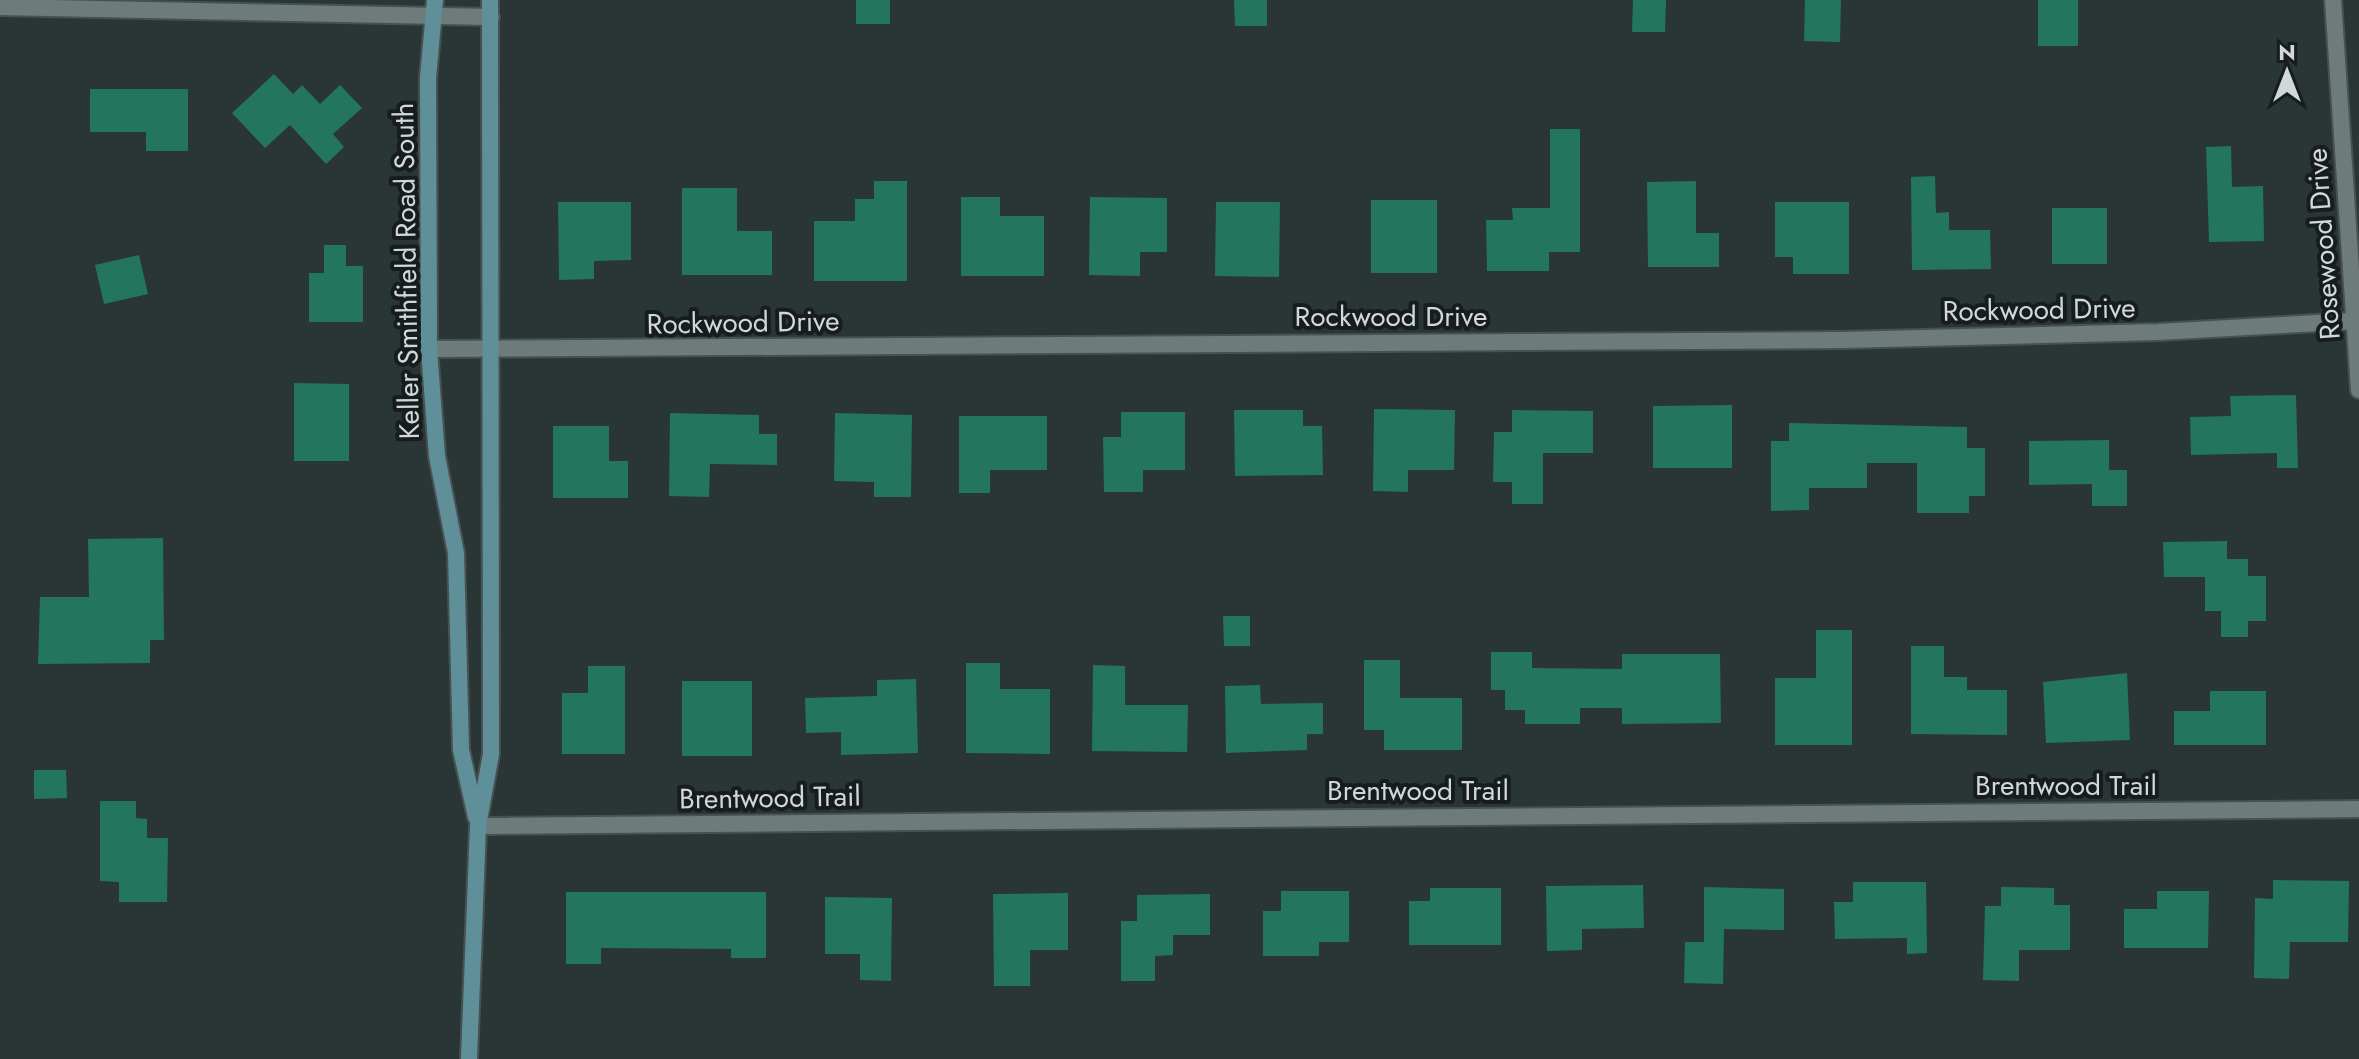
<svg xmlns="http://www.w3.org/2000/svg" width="2359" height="1059" font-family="Jost,sans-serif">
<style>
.building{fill:#23755e}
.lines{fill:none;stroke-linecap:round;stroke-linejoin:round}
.minor-casing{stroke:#485151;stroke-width:20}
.secondary-casing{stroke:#485151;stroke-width:20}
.minor{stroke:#6e7b7b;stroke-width:16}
.secondary{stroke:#5f8f99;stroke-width:16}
.labels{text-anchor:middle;stroke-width:8;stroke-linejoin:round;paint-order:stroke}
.street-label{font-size:28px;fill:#d1d8d8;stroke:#171c1c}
</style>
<rect width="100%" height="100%" fill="#2a3636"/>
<!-- building -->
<g class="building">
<rect x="856" y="0" width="34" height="24"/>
<path d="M1234,0H1267V26H1235Z"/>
<path d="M1633,0H1666L1665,32H1632Z"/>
<path d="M1805,0H1841L1840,42L1804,41Z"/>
<rect x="2038" y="0" width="40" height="46"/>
<path d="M274,74L293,94L302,85L320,104L340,85L362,108L333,134L344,147L326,164L290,125L265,148L232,113Z"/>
<path d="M90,89H188V151H146V132H90Z"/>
<path d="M1550,129H1580V252H1549V271H1487L1486,220H1513L1512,208H1550Z"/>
<path d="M2231,146L2232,187L2263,186L2264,241L2209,242L2206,147Z"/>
<path d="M1935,176L1936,213L1949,212V230H1990L1991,269L1912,270L1911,177Z"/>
<path d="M874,181H907V281H814V221H855V199H874Z"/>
<path d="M1696,181V233H1719V267H1648L1647,182Z"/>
<path d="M682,188H737V231H772V275H682Z"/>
<path d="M961,197H1000V216H1044V276H961Z"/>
<path d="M1090,197L1167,198V252H1140V276L1089,275Z"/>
<rect x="1371" y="200" width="66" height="73"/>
<path d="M558,202H631V260L594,261V279L559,280Z"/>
<path d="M1216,202H1280L1279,277L1215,276Z"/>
<path d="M1775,202H1849V274H1793V257H1775Z"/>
<rect x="2052" y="208" width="55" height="56"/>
<path d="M324,245H346V266H363V322H309V273H324Z"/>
<path d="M139,255L148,294L104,304L95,265Z"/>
<path d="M294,383L349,384V461H294Z"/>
<path d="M2296,395L2298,468H2277V453L2191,455L2190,417L2231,416L2230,396Z"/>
<path d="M1732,405V468H1653V406Z"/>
<path d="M1374,409L1455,410L1454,470H1408V492L1373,491Z"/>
<path d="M1234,410H1303V426H1322L1323,475L1235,476Z"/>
<path d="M1512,410L1593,411V453H1543V504H1512V482H1493L1494,432H1512Z"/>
<path d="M1121,412H1185V470H1143V492H1104L1103,437H1121Z"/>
<path d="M670,413L759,415V434H777V465L710,464L709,497L669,496Z"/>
<path d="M835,413L912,415L911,497H874V482L834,481Z"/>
<path d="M959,416H1047V470H990V493H959Z"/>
<path d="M1789,423L1967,427V448H1985V496H1969V513H1917V463H1867V488H1809V510L1771,511V441H1789Z"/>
<path d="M553,426H609V461H628V498H553Z"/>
<path d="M2109,440V470H2127V506H2092V484L2029,485V441Z"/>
<path d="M163,538L164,640H150V663L38,664L40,597H89L88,539Z"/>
<path d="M2227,541V559H2248V576H2266V621H2248V637H2221V611H2205V577H2164L2163,542Z"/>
<path d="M1223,616H1250V646H1224Z"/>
<path d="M1816,630H1852V745H1775V678H1816Z"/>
<path d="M1911,646H1944V677H1967V690H2007V735L1911,734Z"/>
<path d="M1491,652H1532V668L1622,669V654H1720L1721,723L1622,724V708H1580V724H1525V710H1505V690H1491Z"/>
<path d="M1364,660H1400V698H1462V750H1384V730H1364Z"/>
<path d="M966,663H1000V689H1050V754L966,753Z"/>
<path d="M1093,665L1125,666V705H1188L1187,752L1092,751Z"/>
<path d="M588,666H625V754H562V693H588Z"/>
<path d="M2127,673L2130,740L2046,743L2043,682Z"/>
<path d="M916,679L918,753L841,755V732L806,733L805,698L877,696V680Z"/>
<rect x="682" y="681" width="70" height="75"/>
<path d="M1260,685L1261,704L1323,703V734H1307V750L1226,753L1225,686Z"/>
<path d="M2210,691H2266V745H2174V711H2210Z"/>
<path d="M34,770H66L67,798L34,799Z"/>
<path d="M100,801H136V818L147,819V838H168L167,902H119V882L100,881Z"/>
<path d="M2273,880L2349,881L2348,942H2290L2289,979L2254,978L2255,898L2273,899Z"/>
<path d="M1853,882H1926L1927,953L1907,954V938L1835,939L1834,902H1853Z"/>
<path d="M1643,885L1644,928L1582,929V950L1547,951L1546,886Z"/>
<path d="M1704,887L1784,889V930L1724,929L1723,984L1684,983L1685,942H1704Z"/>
<path d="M2001,887L2054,888V905H2070V950H2019V981L1983,980L1985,906H2001Z"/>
<path d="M1430,888H1501V945H1409V901H1430Z"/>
<path d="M1281,891H1349V942H1319V956H1263V911H1281Z"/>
<path d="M2157,891H2209L2208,948H2124V909H2157Z"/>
<path d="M566,892H766V958H731V949L601,948V964H566Z"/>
<path d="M1068,893V950H1030V986H994L993,894Z"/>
<path d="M1210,894V935H1173V955L1155,956V981H1121V921H1137V895Z"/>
<path d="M825,897L892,898L891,981L860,980V954H825Z"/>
</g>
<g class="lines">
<!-- minor casing -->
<g class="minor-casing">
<g id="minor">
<path d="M2333,0L2359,390"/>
<path d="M0,7L491,17"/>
<path d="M429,349L1842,340L2158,332L2353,321"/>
<path d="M478,826L2359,809"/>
</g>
</g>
<!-- secondary casing -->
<g class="secondary-casing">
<g id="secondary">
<path d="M435,0L428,78L429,349L437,456L456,553L461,750L476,817"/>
<path d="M469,1059L478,826L491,754L490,0"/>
</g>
</g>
<!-- minor -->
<use href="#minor" class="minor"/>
<!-- secondary -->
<use href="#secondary" class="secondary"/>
</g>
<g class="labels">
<!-- street labels -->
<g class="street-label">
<text transform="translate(2323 244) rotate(-94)" y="10">Rosewood Drive</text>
<text transform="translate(406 271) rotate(-91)" y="10">Keller Smithfield Road South</text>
<text transform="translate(2039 309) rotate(-1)" y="10">Rockwood Drive</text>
<text x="1391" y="326">Rockwood Drive</text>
<text transform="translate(743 322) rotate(-1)" y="10">Rockwood Drive</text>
<text x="2066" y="795">Brentwood Trail</text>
<text x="1418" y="800">Brentwood Trail</text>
<text transform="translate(770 797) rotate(-1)" y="10">Brentwood Trail</text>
</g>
</g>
<!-- north arrow -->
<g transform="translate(2287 72)" stroke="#171c1c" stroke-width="6" paint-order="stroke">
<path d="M0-6L14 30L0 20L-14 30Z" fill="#d1d8d8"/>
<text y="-12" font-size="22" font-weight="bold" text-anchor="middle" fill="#d1d8d8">N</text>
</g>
</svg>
